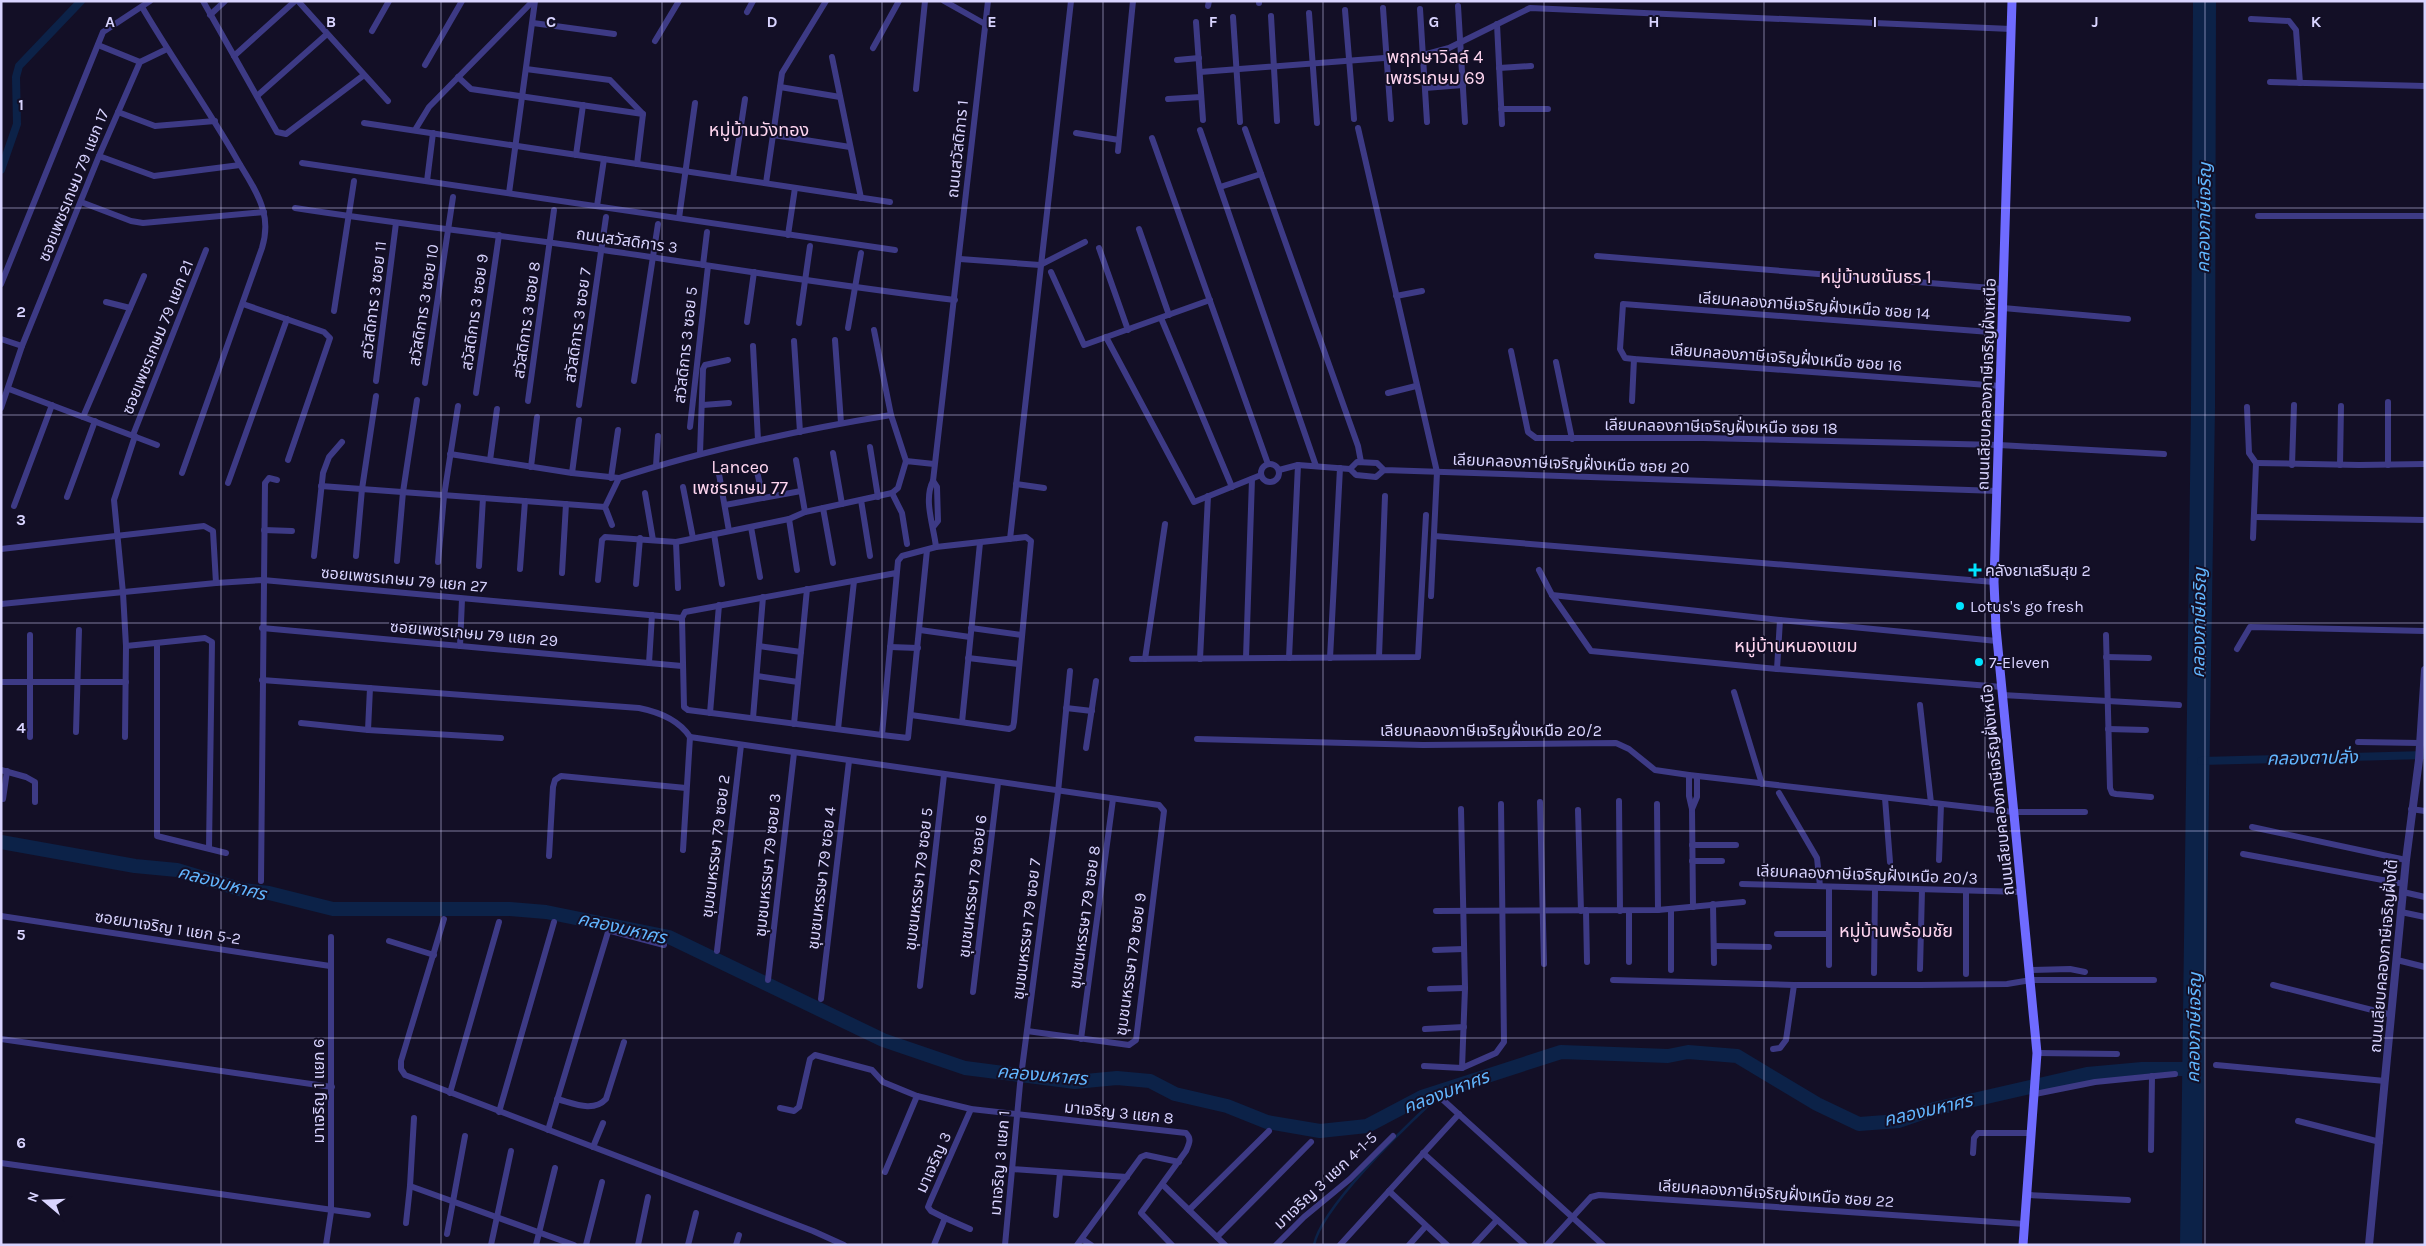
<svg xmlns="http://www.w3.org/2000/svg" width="2426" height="1246" font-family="Karla,'Noto Sans Thai',sans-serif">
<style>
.water{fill:#0c2248}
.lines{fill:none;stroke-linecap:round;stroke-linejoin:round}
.stream{stroke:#0c2248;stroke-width:2.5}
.canal{stroke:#0c2248;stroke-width:8}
.river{stroke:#0c2248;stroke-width:14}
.minor{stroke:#3d3a85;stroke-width:6}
.tertiary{stroke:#3d3a85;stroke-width:8}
.secondary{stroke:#6f6bff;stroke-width:9}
.grid{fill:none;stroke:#d9d4ff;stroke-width:1;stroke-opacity:0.55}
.poi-dot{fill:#00e5ff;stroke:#130f26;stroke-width:2}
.labels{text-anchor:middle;stroke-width:4;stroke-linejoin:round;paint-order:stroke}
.street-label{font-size:16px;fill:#d9d4ff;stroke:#130f26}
.poi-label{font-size:16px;fill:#d9d4ff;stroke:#130f26;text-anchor:start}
.neighbourhood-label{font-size:18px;fill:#ffd6f0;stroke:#130f26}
.water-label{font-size:18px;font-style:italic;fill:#62b6ff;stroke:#130f26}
.grid-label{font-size:16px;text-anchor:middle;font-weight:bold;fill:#d9d4ff;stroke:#130f26;stroke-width:4;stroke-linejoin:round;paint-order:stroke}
</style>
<rect width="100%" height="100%" fill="#130f26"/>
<!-- water -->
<path class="water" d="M2193,1H2216L2215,408L2202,1245H2180L2191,407Z"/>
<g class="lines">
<!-- stream -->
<path class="stream" d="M1314,1245C1321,1208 1402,1130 1432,1102L1437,1092"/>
<!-- canal -->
<g class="canal">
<path d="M1,170L17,124L16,77L19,66L81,1"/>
<path d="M2201,761L2425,755"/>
</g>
<!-- river -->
<path class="river" d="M1,842L135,866L177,870L243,890L269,893L333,909H510L546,912L669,937L883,1040L965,1068L1075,1082L1117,1078L1150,1081L1175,1094L1227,1106L1267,1122L1320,1131L1367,1126L1422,1097L1561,1052L1668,1056L1688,1052L1737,1056L1817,1104L1859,1124L1899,1121L1934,1109L2087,1074L2142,1069H2193"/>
<!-- minor -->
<g class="minor">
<path d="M203,1L277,132L286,134L364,75"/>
<path d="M298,1L388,101"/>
<path d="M944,1L985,24"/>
<path d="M1259,3V1"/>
<path d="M1208,6L1209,1"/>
<path d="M1458,6L1465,122"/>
<path d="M142,7C172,58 206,106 235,156C245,174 258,191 263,210C267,224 266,235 262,248L182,473"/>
<path d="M1383,8L1391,119"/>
<path d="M1420,9L1427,122"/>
<path d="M1345,10L1354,119"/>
<path d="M747,12L753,1"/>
<path d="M1309,13L1317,123"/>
<path d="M210,15L225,1"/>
<path d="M1271,16L1277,121"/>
<path d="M1233,17L1240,122"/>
<path d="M2251,19L2289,21L2296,30L2300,83"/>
<path d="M1196,22L1203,120"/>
<path d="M533,23L614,34"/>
<path d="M1497,24L1502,124"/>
<path d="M372,31L389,1"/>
<path d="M655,41L679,1"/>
<path d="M98,45L140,62"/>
<path d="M873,48L899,1"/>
<path d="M234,56L295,1"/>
<path d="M832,57L861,198"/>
<path d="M1177,60L1199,58"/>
<path d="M425,65L462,1"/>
<path d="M1499,68L1531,66"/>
<path d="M526,69L610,80L643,114L637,164"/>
<path d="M1200,72L1423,55L1449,48L1530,8L2011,29"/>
<path d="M458,77L471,89L643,114"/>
<path d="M2270,82L2425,86"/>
<path d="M780,87L840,97"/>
<path d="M1425,88L1463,85"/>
<path d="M916,89L925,1"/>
<path d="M257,96L327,34"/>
<path d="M1168,99L1201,97"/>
<path d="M1501,109H1548"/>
<path d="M118,112L155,126L215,121"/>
<path d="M364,123L890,202"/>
<path d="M1358,128L1437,472L1431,596"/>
<path d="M1245,129L1358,446L1361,462"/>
<path d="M415,130L429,107L533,1"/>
<path d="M1200,130L1316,466"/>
<path d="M1076,133L1119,140"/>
<path d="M773,135L850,147"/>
<path d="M1152,138L1268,464"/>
<path d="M1118,151L1133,1"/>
<path d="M576,155L583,105"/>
<path d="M99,156L154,176L240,165"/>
<path d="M302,163L895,250"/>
<path d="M733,178L745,99"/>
<path d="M427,181L433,133"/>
<path d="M766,183L782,73L826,1"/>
<path d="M1220,187L1261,174"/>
<path d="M509,193L535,1"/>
<path d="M81,202L131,221L143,223L264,212"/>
<path d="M597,206L604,159"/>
<path d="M295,208C397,224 500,235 603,250C720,267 837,286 955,300"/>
<path d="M2258,216H2425"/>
<path d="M679,218L695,103"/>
<path d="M1139,229L1169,315"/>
<path d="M788,235L795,188"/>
<path d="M1099,248L1128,330"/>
<path d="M1597,256L2004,289"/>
<path d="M960,259L1040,265L1085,242"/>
<path d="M703,265L707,232"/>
<path d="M1051,272L1084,345L1210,300"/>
<path d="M1,284L103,32L150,1"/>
<path d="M1396,296L1422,291"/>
<path d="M106,302L130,308"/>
<path d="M243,304L324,332L330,338L288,460"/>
<path d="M2003,308L2128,319"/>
<path d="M334,311L354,181"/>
<path d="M1161,318L1232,487"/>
<path d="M747,322L754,272"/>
<path d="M799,323L810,246"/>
<path d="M848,328L861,253"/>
<path d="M874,330L891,415"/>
<path d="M1106,337L1194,502L1261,475"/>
<path d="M1,339L22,346"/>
<path d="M835,340L841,423"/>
<path d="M794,341L800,432"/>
<path d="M753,346L758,440"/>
<path d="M1511,351L1528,432L1536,438H1703L1999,445L2164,454"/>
<path d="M1556,362L1572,439"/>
<path d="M376,381L396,223"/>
<path d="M634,381L658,224"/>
<path d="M425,383L453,197"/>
<path d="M2001,386L1634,359L1625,358L1620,349L1623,304L2003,333"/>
<path d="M9,389L157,445"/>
<path d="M476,393L499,235"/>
<path d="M1388,393L1416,386"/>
<path d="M528,401L554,210"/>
<path d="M1632,401L1634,359"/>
<path d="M579,405L606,217"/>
<path d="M703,405L729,403"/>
<path d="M2247,407L2249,453L2256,463L2253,538"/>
<path d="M1,408L22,346L99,156L140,62L167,49"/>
<path d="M83,417L144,276"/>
<path d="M690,427L708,266"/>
<path d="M133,435L206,250"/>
<path d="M870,447L878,497"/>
<path d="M700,453L703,369L705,365L728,360"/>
<path d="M833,453L842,504"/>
<path d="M450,454L572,473L619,478"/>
<path d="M490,460L497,409"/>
<path d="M796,460L805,512"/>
<path d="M2256,463L2359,465L2425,464"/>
<circle cx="1270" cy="473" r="9"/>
<path d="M2292,465L2294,405"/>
<path d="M2340,465L2341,406"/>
<path d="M2388,465V402"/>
<path d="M656,466L658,436"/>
<path d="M531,467L537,417"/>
<path d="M756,467L763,498"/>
<path d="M1279,470L1298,465L1350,469"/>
<path d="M1384,470L1377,463L1357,462L1350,469L1356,475L1376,477L1384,470L1998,491"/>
<path d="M572,473L579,420"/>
<path d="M719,474L729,531"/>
<path d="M611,478L618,430"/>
<path d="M933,481L937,487L938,521L934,526"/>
<path d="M228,483L287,319"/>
<path d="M1016,484L1044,488"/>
<path d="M321,486L605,507"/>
<path d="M683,487L693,538"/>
<path d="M645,493L653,540"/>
<path d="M892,493L902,513L907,544"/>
<path d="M67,497L95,421"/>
<path d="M861,500L870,556"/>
<path d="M725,505L801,491"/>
<path d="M14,506L52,405"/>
<path d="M823,508L833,563"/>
<path d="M2254,517L2425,520"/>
<path d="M789,519L797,570"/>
<path d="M612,525L605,507L619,478C708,449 799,430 891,415L906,461"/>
<path d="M751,527L760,577"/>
<path d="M264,530L292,531"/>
<path d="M714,534L722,584"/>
<path d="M1434,536L1994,582"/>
<path d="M1010,539L1071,1"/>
<path d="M676,542L678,588"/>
<path d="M1,549L204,526L213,531L216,583"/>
<path d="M314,556L323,473L329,457L342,442"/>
<path d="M356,556L362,489L376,396"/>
<path d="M397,561L403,492L417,400"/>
<path d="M438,562L444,496L458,406"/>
<path d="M479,566L483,498"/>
<path d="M520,569L525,501"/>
<path d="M1539,570L1552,595L1591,651L1777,669L2002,687"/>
<path d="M562,573L566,504"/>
<path d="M896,573L685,612L682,618L684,707L688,710L882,735L898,561L902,556L936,547"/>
<path d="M598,580L602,540L605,537L676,542L789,519L805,512L892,493L898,488L906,461L934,464"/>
<path d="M636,584L640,538"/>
<path d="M1552,595L1780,620L1997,641"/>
<path d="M1,604L216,583L263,580L682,618"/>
<path d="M262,628L682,666"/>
<path d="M971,628L1022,635"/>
<path d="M920,630L970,637"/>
<path d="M30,635V737"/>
<path d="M2106,635L2110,788L2112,793L2116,794L2151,797"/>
<path d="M157,643V836L226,853"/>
<path d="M126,646L205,638L212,642L209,848"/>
<path d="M460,646L462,599"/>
<path d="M759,646L801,652"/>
<path d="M890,647L918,648"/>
<path d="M2237,649L2250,627L2425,631"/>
<path d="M1379,657L1385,496"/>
<path d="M2106,657L2149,658"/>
<path d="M968,658L1019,664"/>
<path d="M1246,658L1252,479"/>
<path d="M1289,658L1298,465"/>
<path d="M1330,658L1340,468"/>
<path d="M1132,659L1418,657L1426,515"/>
<path d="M1145,659L1165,524"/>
<path d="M1200,659L1208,496"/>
<path d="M649,663L652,615"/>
<path d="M1777,669L1780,620"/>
<path d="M757,676L798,682"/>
<path d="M262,680L639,708C659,712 679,720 690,737L1159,805L1164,811L1136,1040L1129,1045L1027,1031"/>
<path d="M1,682H126"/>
<path d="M1734,692L1762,784"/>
<path d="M2002,695L2179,705"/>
<path d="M1920,705L1931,803"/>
<path d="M1066,708L1092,711"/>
<path d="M710,713L719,605"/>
<path d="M911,715L1009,729L1013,727L1014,722L1031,541L1026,537L936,547C934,527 923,500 933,481L988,1"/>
<path d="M753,718L763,597"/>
<path d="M962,722L980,543"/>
<path d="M301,723L368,730L501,738"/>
<path d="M794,724L807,589"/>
<path d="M838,729L854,581"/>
<path d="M2108,729L2146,730"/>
<path d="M368,730L370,688"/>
<path d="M76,732L79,630"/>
<path d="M882,735L908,738L927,550"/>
<path d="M125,737L126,646L123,593L114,500L135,436"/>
<path d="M1197,739L1423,745L1616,743L1629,749L1655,770L1689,775L2013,812H2085"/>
<path d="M2358,742L2420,743"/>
<path d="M1086,748L1096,681"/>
<path d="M1,770L26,777L35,782V802"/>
<path d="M1689,775V796L1692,809L1693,907"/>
<path d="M1779,793L1817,858L1820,886"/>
<path d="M1885,798L1890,862"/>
<path d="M3,799L7,771"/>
<path d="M1619,801L1620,911"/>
<path d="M1540,802L1544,964"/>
<path d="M1657,804L1658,910"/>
<path d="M1461,809L1465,988L1462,1068"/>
<path d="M1692,809L1697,797V776"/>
<path d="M2411,809L2425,811"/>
<path d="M1578,810L1581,911"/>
<path d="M2252,827L2406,860"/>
<path d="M1692,845H1736"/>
<path d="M683,850L690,737"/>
<path d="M2243,854L2404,884"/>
<path d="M549,856L553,787L555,780L561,776L686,788"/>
<path d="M1939,860L1941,804"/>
<path d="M1692,861H1722"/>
<path d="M261,881L265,483L269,478L277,480"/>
<path d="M1742,884L2022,892"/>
<path d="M2403,892L2425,897"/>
<path d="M1713,904L1714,963"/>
<path d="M1586,910L1587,962"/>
<path d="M1671,910V970"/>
<path d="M1436,911L1658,910L1743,902"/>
<path d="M1629,911V962"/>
<path d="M2401,912L2425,917"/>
<path d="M1,916L330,966"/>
<path d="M444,919L401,1061V1069L405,1075L813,1231L844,1245"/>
<path d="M1777,934H1829"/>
<path d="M389,941L434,955"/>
<path d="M1714,946L1769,947"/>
<path d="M1435,950L1464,949"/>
<path d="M717,951L741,745"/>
<path d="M2397,960L2425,967"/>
<path d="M1829,965V887"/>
<path d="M1920,969L1922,890"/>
<path d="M2030,970L2070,969L2085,972"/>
<path d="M1874,973L1875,888"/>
<path d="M1966,974V892"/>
<path d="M768,980L794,753"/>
<path d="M1613,980L1794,985H1920L2007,984L2031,980H2154"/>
<path d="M2273,985L2392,1015"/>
<path d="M920,986L944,775"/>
<path d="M1430,989L1465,988"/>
<path d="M973,992L998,783"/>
<path d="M821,999L849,761"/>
<path d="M1425,1029L1464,1027"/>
<path d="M1,1039L332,1087"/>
<path d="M1081,1039L1113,799"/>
<path d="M1773,1049L1780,1048L1786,1040L1794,985"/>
<path d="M2037,1053L2117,1054"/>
<path d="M2216,1065L2385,1081"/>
<path d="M1424,1066L1462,1068L1496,1053L1504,1042L1501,804"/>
<path d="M450,1093L499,922"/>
<path d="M2035,1094L2095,1082L2175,1074"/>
<path d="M557,1099C573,1103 593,1113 606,1099L624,1042"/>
<path d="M1442,1099L1603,1245"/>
<path d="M780,1108L794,1111L799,1107L810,1059L815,1055L872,1070L883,1082L917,1096L971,1109L1186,1133C1192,1139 1189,1144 1186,1151L1141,1213L1172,1245"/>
<path d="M499,1112L554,922"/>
<path d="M2298,1121L2380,1142"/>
<path d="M548,1130L608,932L611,931L664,945"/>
<path d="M593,1147L603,1123"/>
<path d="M2151,1150L2152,1076"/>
<path d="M1423,1153L1525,1245"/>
<path d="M1973,1153L1974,1138L1978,1133H2032"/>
<path d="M1,1163L368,1215"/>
<path d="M1012,1169L1127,1177"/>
<path d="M885,1172L917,1096"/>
<path d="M1163,1185L1225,1245"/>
<path d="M410,1186L574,1245"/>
<path d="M1389,1191L1447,1245"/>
<path d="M2028,1195L2128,1200"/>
<path d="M1189,1210L1269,1131"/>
<path d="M1056,1215L1060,1173"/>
<path d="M945,1218L970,1229"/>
<path d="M406,1223L410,1186L414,1118"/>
<path d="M447,1234L465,1136"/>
<path d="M1217,1237L1311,1142"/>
<path d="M1082,1239L1091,1245"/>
<path d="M326,1245L331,1212V937"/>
<path d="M491,1245L511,1151"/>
<path d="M536,1245L555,1168"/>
<path d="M586,1245L602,1182"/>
<path d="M638,1245L648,1197"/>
<path d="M688,1245L696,1213"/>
<path d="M736,1245L739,1235"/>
<path d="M934,1245L945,1218L931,1211L928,1207L930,1202L971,1109"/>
<path d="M1005,1245L1020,1084L1058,792L1070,671"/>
<path d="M1077,1245L1141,1157L1146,1155L1179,1162"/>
<path d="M1276,1245L1304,1217L1350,1179L1393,1136"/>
<path d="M1340,1245L1459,1114"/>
<path d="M1409,1245L1426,1226"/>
<path d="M1474,1245L1497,1220"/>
<path d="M1547,1245L1591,1197L1599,1195L2025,1224"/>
</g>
<!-- tertiary -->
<path class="tertiary" d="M2369,1245L2406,860L2419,760L2425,670"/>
<!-- secondary -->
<path class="secondary" d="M2012,1L1994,582L1996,628L2037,1053L2023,1245"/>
</g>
<!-- grid -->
<path class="grid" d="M221,1V1245M441,1V1245M662,1V1245M882,1V1245M1103,1V1245M1323,1V1245M1544,1V1245M1764,1V1245M1985,1V1245M2205,1V1245M1,208H2425M1,415H2425M1,623H2425M1,831H2425M1,1038H2425"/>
<!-- markers -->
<g class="poi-dot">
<path d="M1972.5 562.5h5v5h5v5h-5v5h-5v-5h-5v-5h5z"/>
<circle cx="1960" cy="606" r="5"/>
<circle cx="1979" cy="662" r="5"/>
</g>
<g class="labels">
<!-- street labels -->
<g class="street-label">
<text transform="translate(957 149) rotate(-84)" y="6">ถนนสวัสดิการ 1</text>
<text transform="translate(73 185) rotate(-68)" y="6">ซอยเพชรเกษม 79 แยก 17</text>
<text transform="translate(627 240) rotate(8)" y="6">ถนนสวัสดิการ 3</text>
<text transform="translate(373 300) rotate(-83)" y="6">สวัสดิการ 3 ซอย 11</text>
<text transform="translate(423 305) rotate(-81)" y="6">สวัสดิการ 3 ซอย 10</text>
<text transform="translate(1814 305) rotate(4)" y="6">เลียบคลองภาษีเจริญฝั่งเหนือ ซอย 14</text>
<text transform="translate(474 312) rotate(-82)" y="6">สวัสดิการ 3 ซอย 9</text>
<text transform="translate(526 320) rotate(-82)" y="6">สวัสดิการ 3 ซอย 8</text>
<text transform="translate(577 325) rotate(-82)" y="6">สวัสดิการ 3 ซอย 7</text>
<text transform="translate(157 337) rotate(-68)" y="6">ซอยเพชรเกษม 79 แยก 21</text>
<text transform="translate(685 345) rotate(-84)" y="6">สวัสดิการ 3 ซอย 5</text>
<text transform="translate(1786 357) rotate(4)" y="6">เลียบคลองภาษีเจริญฝั่งเหนือ ซอย 16</text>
<text transform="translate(1986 384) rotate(-88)" y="6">ถนนเลียบคลองภาษีเจริญฝั่งเหนือ</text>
<text transform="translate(1721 426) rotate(1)" y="6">เลียบคลองภาษีเจริญฝั่งเหนือ ซอย 18</text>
<text transform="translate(1571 463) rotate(2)" y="6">เลียบคลองภาษีเจริญฝั่งเหนือ ซอย 20</text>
<text transform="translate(404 579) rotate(5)" y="6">ซอยเพชรเกษม 79 แยก 27</text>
<text transform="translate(474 633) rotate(5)" y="6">ซอยเพชรเกษม 79 แยก 29</text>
<text x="1491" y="736">เลียบคลองภาษีเจริญฝั่งเหนือ 20/2</text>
<text transform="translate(1997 790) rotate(-96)" y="6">ถนนเลียบคลองภาษีเจริญฝั่งเหนือ</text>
<text transform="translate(715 846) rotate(-83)" y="6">ชุมชนหรรษา 79 ซอย 2</text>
<text transform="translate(767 865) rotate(-84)" y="6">ชุมชนหรรษา 79 ซอย 3</text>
<text transform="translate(1867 874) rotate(2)" y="6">เลียบคลองภาษีเจริญฝั่งเหนือ 20/3</text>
<text transform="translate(821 878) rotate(-83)" y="6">ชุมชนหรรษา 79 ซอย 4</text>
<text transform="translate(918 879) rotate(-83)" y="6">ชุมชนหรรษา 79 ซอย 5</text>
<text transform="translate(972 886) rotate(-83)" y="6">ชุมชนหรรษา 79 ซอย 6</text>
<text transform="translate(1084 917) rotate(-82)" y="6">ชุมชนหรรษา 79 ซอย 8</text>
<text transform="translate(168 927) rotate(9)" y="6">ซอยมาเจริญ 1 แยก 5-2</text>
<text transform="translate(1026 929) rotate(-83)" y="6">ชุมชนหรรษา 79 ซอย 7</text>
<text transform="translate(2383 956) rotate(-85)" y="6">ถนนเลียบคลองภาษีเจริญฝั่งใต้</text>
<text transform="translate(1130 964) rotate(-82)" y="6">ชุมชนหรรษา 79 ซอย 9</text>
<text transform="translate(318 1091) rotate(-90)" y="6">มาเจริญ 1 แยก 6</text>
<text transform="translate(1119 1112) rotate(6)" y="6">มาเจริญ 3 แยก 8</text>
<text transform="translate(933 1162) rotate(-66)" y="6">มาเจริญ 3</text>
<text transform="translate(999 1163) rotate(-85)" y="6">มาเจริญ 3 แยก 1</text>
<text transform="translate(1325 1180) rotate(-43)" y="6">มาเจริญ 3 แยก 4-1-5</text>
<text transform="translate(1776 1193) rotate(4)" y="6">เลียบคลองภาษีเจริญฝั่งเหนือ ซอย 22</text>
</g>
<!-- poi labels -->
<g class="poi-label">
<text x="1985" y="576">คลังยาเสริมสุข 2</text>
<text x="1970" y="612">Lotus's go fresh</text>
<text x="1989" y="668">7-Eleven</text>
</g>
<!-- neighbourhood labels -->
<g class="neighbourhood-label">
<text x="1435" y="63">พฤกษาวิลล์ 4<tspan x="1435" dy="21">เพชรเกษม 69</tspan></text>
<text x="759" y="136">หมู่บ้านวังทอง</text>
<text x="1876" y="283">หมู่บ้านชนันธร 1</text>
<text x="740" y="473">Lanceo<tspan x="740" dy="21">เพชรเกษม 77</tspan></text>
<text x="1796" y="652">หมู่บ้านหนองแขม</text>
<text x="1896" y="937">หมู่บ้านพร้อมชัย</text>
</g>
<!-- water labels -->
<g class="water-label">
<text transform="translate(2204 218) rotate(-89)" y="6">คลองภาษีเจริญ</text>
<text transform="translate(2199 623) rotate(-89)" y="6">คลองภาษีเจริญ</text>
<text transform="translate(2312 758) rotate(-1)" y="6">คลองตาปลั่ง</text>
<text transform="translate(222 883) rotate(15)" y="6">คลองมหาศร</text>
<text transform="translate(622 928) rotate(13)" y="6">คลองมหาศร</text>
<text transform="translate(2194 1028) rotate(-89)" y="6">คลองภาษีเจริญ</text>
<text transform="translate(1042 1075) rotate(5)" y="6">คลองมหาศร</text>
<text transform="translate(1446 1092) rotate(-21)" y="6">คลองมหาศร</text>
<text transform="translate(1928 1110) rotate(-13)" y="6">คลองมหาศร</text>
</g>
</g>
<g class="grid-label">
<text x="110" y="27">A</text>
<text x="331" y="27">B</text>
<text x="551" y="27">C</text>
<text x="772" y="27">D</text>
<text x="992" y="27">E</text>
<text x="1213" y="27">F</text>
<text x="1434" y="27">G</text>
<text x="1654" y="27">H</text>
<text x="1875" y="27">I</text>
<text x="2095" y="27">J</text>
<text x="2316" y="27">K</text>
<text x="21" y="110">1</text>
<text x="21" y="317">2</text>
<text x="21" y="525">3</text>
<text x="21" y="733">4</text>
<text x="21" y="940">5</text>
<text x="21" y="1148">6</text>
</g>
<!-- border -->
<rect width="2426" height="1246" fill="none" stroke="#d9d4ff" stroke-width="5"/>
<!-- north arrow -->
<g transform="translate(45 1201) rotate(289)" stroke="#130f26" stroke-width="4" paint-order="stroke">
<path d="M0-4L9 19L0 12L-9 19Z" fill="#d9d4ff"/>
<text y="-8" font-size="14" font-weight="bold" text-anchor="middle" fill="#d9d4ff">N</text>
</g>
</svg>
